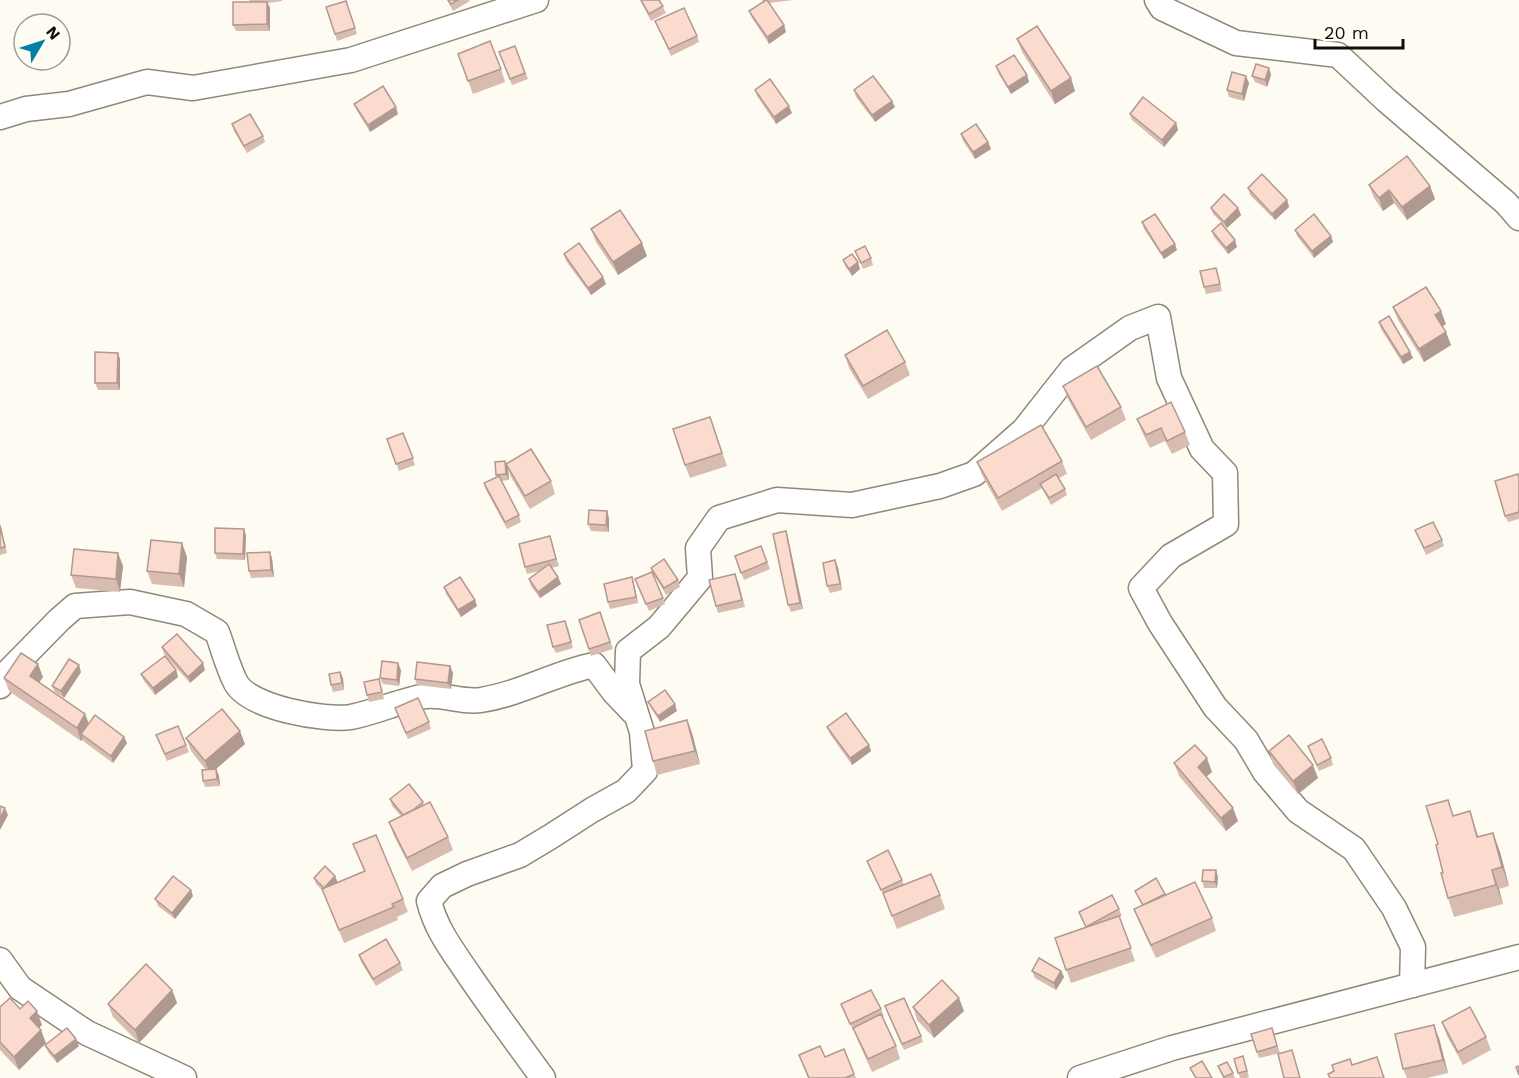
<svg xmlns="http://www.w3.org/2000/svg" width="1519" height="1078" font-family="'Work Sans',sans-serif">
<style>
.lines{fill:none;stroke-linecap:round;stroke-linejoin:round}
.street-casing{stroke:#918978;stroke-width:27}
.street{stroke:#fff;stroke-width:24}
.wall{fill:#d8bcb0}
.shaded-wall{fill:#b09990}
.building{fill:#fbdbcd;stroke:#b09990;stroke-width:1.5}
</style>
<rect width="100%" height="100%" fill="#fefbf3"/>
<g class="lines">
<!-- street casing -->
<g class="street-casing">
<g id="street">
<path d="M1157,0L1162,8L1236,43L1338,55L1386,100L1506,203L1519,218"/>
<path d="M0,117L26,109L69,104L147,82L193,88L351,60L536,0"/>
<path d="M0,686L10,670L59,620L75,606L130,602L186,614L217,632C223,648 228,668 236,683C250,708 325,721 351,717C376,712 402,700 426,696C444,694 463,703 481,700C520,694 555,673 594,665L614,692L633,712"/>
<path d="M0,960L20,988L87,1033L184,1078"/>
<path d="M543,1078C518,1044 493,1010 469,975C453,951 436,930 429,901L442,886L467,874L520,855L550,837L592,810L626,791L645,771L642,732L627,684L628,651L659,627L700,578L698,548L719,518L777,500L852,505L940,486L974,474L1024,430L1072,369L1130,328L1158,317L1169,378L1202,449L1225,473L1226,524L1171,556L1141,588L1160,623L1215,707L1246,740L1265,772L1298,811L1354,849L1394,908L1413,947L1412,985"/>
<path d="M1080,1078L1172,1048L1519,957"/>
</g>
</g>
<!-- street -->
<use href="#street" class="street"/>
</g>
<!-- wall -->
<g class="wall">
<path d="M249,0H282V1L268,3L270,8V31H236L233,25L250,2Z"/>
<path d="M447,0H469L470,1L453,11Z"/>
<path d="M640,0H659L666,13L651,21Z"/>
<path d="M762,0H794L769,3L786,32L769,44L752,18L749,11L763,2Z"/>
<path d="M346,1L357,34L337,41L335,34Z"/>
<path d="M655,21L697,36L699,42L671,56Z"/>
<path d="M1017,39L1075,91L1055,104L1022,52Z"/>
<path d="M515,46L528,79L512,85L499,52Z"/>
<path d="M458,54L501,69L505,82L473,94Z"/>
<path d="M996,66L1027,75L1029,82L1011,94L998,73Z"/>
<path d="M1269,68L1271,75L1267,87L1255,82L1252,76Z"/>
<path d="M1249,83L1244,101L1229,97L1227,90Z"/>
<path d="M755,90L792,113L776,124L757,96Z"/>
<path d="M854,90L895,107L875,122L856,97Z"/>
<path d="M354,104L398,114L370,132L357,111Z"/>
<path d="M1130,114L1176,123L1178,130L1164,147L1132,120Z"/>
<path d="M232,124L263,136L265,142L247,153L234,131Z"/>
<path d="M961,134L988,142L991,149L975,159L963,141Z"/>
<path d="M1369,185L1430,186L1435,199L1407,220L1394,203L1383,211L1374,198Z"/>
<path d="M1248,188L1287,200L1289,207L1275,220L1250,195Z"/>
<path d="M1211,208H1238L1241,215L1227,228L1213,214Z"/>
<path d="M1142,222L1177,250L1164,259L1144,229Z"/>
<path d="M591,229L647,256L618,275L596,242Z"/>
<path d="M1295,230L1331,236L1333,242L1314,258L1297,236Z"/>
<path d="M1212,231L1237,247L1228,254L1214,237Z"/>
<path d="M855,251L871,258L873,265L863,269Z"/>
<path d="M564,254L606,284L591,295L566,261Z"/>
<path d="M843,260L860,269L852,276L845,266Z"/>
<path d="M1216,268L1222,291L1206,294L1204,287Z"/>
<path d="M1393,307L1446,324L1442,326L1451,345L1424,362L1398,320Z"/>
<path d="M1379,322L1410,352L1413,358L1403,364L1381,329Z"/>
<path d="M118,353L120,359V390H98L95,383Z"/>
<path d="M845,355L905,362L910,375L868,399L849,368Z"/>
<path d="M1063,386L1121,407L1126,420L1091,440L1068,399Z"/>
<path d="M710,417L727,466L690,478L685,465Z"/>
<path d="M1137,419L1185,432L1190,445L1172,454L1165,441L1150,448L1142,432Z"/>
<path d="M403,433L415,465L399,471L387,439Z"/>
<path d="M505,461L506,464L551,481L555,494L530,509L511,477L508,468L509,480L501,481L519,515L521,522L507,529L486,490L484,483L497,477L496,475Z"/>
<path d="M1062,461L1067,474L1059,478L1065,489L1067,495L1051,505L1042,488L1002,511L982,475L977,462Z"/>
<path d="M1519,477V519L1508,522L1505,516Z"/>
<path d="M609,518V532L591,531L588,524Z"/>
<path d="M0,523L7,553L0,555Z"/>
<path d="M244,529L246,536L245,560L217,559L215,553Z"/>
<path d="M1415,530L1442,540L1444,546L1426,555Z"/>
<path d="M786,531L788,538L803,609L791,612L788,605Z"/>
<path d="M552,543L559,566L551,568L558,577L561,584L540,598L531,586L529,579L540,571L527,574L525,567Z"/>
<path d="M761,546L770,569L744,580L735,556Z"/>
<path d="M118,553L123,566L120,592L76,588L71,575Z"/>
<path d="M187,557L184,587L152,584L147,571Z"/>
<path d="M272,558L274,577L251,578L249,571Z"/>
<path d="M838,567L842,590L830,593L827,586Z"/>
<path d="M651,568L678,580L680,587L666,595L654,575L665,604L649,611L638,586L652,572Z"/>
<path d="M632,577L634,584L638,603L610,609L608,602Z"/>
<path d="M738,580L745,607L718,613L716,606Z"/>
<path d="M444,587L477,606L461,617L446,594Z"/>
<path d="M600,612L613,649L591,656L579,620Z"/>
<path d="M568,627L573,648L556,653L553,647Z"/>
<path d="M162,647L205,670L190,683L164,654Z"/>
<path d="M450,666L453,673L451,689L417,685L415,679Z"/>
<path d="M176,670L178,677L155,695L144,681L141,674Z"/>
<path d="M401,670L399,686L383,684L380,678Z"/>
<path d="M81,672L64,698L55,692L52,686Z"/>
<path d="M340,672L343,678L344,690L333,692L331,685Z"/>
<path d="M43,677L39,682L85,714L89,724L124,737L127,743L113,763L83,741V739L81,741L9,691L4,678Z"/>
<path d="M379,679L384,699L369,702L367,695Z"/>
<path d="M648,702L677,711L660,722L651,708Z"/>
<path d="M395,708L429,722L431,729L408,739Z"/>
<path d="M687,720L692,733L700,764L657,775L653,761Z"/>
<path d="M827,727L869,745L871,751L852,765L830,734Z"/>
<path d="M156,735L186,745L189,752L167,761Z"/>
<path d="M186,738L245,744L216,769L219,776L220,786L205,787L203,781L206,770L191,751Z"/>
<path d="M1308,746L1331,758L1333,765L1319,771Z"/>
<path d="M1269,751L1318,778L1298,794L1273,764Z"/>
<path d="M1174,763L1212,772L1206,777L1238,821L1226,831L1179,776Z"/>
<path d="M390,799L423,802L424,805L448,837L453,850L412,871L394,836L389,822L401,816L392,806Z"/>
<path d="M1454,815L1476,830L1478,837L1493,833L1500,852L1509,886L1499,889L1503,904L1454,917L1448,898L1438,844Z"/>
<path d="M353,844L403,899L408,912L397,917L398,920L344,943L323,891L316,884L314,878L338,882L364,871Z"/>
<path d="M867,861L902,880L904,885L940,895L945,909L897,929L884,896Z"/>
<path d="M1218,877L1217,888H1204L1202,881Z"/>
<path d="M1135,891L1165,895L1212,918L1216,931L1156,958L1139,922L1134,909L1142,906Z"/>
<path d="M193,896L175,919L158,906L155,899Z"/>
<path d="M1119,909L1122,916L1119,917L1135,961L1071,983L1055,938L1086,927L1079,912Z"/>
<path d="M359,955L400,963L403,970L376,986L361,962Z"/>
<path d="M1032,971H1061L1064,977L1056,990L1035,978Z"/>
<path d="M172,990L177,1003L139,1043L113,1017L108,1004Z"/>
<path d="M841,1004L881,1009L884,1016L882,1017L896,1046L900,1059L872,1072L858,1041L854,1030H853Z"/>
<path d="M885,1006L921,1036L923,1042L904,1050Z"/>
<path d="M0,1007L20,1009L42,1025L39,1027L46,1043L19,1070L0,1050Z"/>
<path d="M913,1007L964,1011L934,1038L917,1020Z"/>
<path d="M1442,1022L1486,1037L1491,1050L1463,1065L1447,1036Z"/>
<path d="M1272,1028L1280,1053L1259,1058L1257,1052Z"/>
<path d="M1439,1038L1448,1073L1427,1078H1407L1403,1069Z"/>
<path d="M45,1045L79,1046L57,1063L48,1052Z"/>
<path d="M844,1049L856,1078H808L799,1055L825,1057Z"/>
<path d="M1243,1056L1249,1077L1247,1078H1240L1234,1059Z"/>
<path d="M1218,1066L1233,1073L1235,1078H1223Z"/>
</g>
<!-- shaded-wall -->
<g class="shaded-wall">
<path d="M267,2L270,8V31L267,24Z"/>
<path d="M784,25L786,32L769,44L767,37Z"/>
<path d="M1269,68L1271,75L1267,87L1265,80Z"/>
<path d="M1027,75L1029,82L1011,94L1008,87Z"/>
<path d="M1246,76L1249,83L1244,101L1242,94Z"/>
<path d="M1071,78L1075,91L1055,104L1051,91Z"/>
<path d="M892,101L895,107L875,122L872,115Z"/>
<path d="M789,106L792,113L776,124L774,117Z"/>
<path d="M396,107L398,114L370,132L368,125Z"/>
<path d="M1176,123L1178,130L1164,147L1162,140Z"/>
<path d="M988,142L991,149L975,159L973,152Z"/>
<path d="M1430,186L1435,199L1407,220L1402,207Z"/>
<path d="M1389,190L1394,203L1383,211L1379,198Z"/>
<path d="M1287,200L1289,207L1275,220L1272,214Z"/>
<path d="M1238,208L1241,215L1227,228L1224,222Z"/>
<path d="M1331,236L1333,242L1314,258L1312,251Z"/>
<path d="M1235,240L1237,247L1228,254L1226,248Z"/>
<path d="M642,243L647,256L618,275L613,262Z"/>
<path d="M1175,244L1177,250L1164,259L1161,253Z"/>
<path d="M858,262L860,269L852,276L849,269Z"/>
<path d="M603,277L606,284L591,295L588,288Z"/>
<path d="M1441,311L1446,324L1440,328L1435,315Z"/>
<path d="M1446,332L1451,345L1424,362L1419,349Z"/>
<path d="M1410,352L1413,358L1403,364L1401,357Z"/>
<path d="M118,353L120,359V390L117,383Z"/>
<path d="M505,461L508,468L509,480L506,474Z"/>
<path d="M607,511L609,518V532L606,525Z"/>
<path d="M244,529L246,536L245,560L243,554Z"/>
<path d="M786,531L788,538L803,609L800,603Z"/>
<path d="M182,543L187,557L184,587L179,574Z"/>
<path d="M270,552L272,558L274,577L271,570Z"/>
<path d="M118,553L123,566L120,592L116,579Z"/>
<path d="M835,560L838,567L842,590L840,584Z"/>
<path d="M558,577L561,584L540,598L538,592Z"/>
<path d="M632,577L634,584L638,603L636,597Z"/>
<path d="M475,600L477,606L461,617L458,610Z"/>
<path d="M203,663L205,670L190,683L188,677Z"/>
<path d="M398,663L401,670L399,686L397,680Z"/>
<path d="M38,664L43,677L35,689L30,676Z"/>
<path d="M79,665L81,672L64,698L61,691Z"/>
<path d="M450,666L453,673L451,689L448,683Z"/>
<path d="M176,670L178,677L155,695L153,688Z"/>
<path d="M340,672L343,678L344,690L342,683Z"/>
<path d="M675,704L677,711L660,722L658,716Z"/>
<path d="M85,714L90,727L81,734L83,739L81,741L77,728Z"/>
<path d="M687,720L692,733L700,764L695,751Z"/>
<path d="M240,731L245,744L210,774L205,761Z"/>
<path d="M124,737L127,743L113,763L111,756Z"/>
<path d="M869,745L871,751L852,765L850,758Z"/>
<path d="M1207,758L1212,772L1202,780L1198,767Z"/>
<path d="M1313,765L1318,778L1298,794L1293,781Z"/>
<path d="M216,769L219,776L220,786L217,779Z"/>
<path d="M5,808L8,815L0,830V819Z"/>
<path d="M1233,808L1238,821L1226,831L1221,818Z"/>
<path d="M1470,811L1476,830L1484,857L1477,837Z"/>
<path d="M1493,833L1500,852L1509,886L1502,867Z"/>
<path d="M1216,870L1218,877L1217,888L1215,882Z"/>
<path d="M1492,870L1499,889L1503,904L1496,885Z"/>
<path d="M335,876L338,883L324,888Z"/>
<path d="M191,890L193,896L175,919L172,913Z"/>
<path d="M1061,971L1064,977L1056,990L1054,983Z"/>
<path d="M172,990L177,1003L139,1043L135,1030Z"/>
<path d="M959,998L964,1011L934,1038L929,1025Z"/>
<path d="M37,1011L42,1025L35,1031L30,1018Z"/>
<path d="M1434,1025L1439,1038L1448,1073L1443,1060Z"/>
<path d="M41,1030L46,1043L19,1070L14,1057Z"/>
<path d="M76,1039L79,1046L57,1063L54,1056Z"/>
</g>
<!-- building -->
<g class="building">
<path d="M448,0H458L451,4Z"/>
<path d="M641,0H659L663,6L649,14Z"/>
<path d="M766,0H767L784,25L767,37L749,11Z"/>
<path d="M346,1L355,28L335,34L326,7Z"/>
<path d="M233,2H267V24L233,25Z"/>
<path d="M684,8L697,36L669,49L655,21Z"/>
<path d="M1037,26L1071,78L1051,91L1017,39Z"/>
<path d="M490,41L501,69L468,81L458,54Z"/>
<path d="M515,46L525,73L510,79L499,52Z"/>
<path d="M1014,55L1027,75L1008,87L996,66Z"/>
<path d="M1256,64L1269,68L1265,80L1252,76Z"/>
<path d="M1232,72L1246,76L1242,94L1227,90Z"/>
<path d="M873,76L892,101L872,115L854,90Z"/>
<path d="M770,79L789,106L774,117L755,90Z"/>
<path d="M383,86L396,107L368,125L354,104Z"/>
<path d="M1143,97L1176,123L1162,140L1130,114Z"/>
<path d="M250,114L263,136L244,146L232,124Z"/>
<path d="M976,124L988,142L973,152L961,134Z"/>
<path d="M1407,156L1430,186L1402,207L1389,190L1379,198L1369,185Z"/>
<path d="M1262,174L1287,200L1272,214L1248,188Z"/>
<path d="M1224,194L1238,208L1224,222L1211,208Z"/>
<path d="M620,210L642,243L613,262L591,229Z"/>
<path d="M1155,214L1175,244L1161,253L1142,222Z"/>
<path d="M1314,214L1331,236L1312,251L1295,230Z"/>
<path d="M1221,223L1235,240L1226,248L1212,231Z"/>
<path d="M579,243L603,277L588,288L564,254Z"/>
<path d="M865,246L871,258L861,263L855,251Z"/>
<path d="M852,254L858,262L849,269L843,260Z"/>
<path d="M1216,268L1220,284L1204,287L1200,271Z"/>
<path d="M1426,287L1441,311L1435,315L1446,332L1419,349L1393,307Z"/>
<path d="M1389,316L1410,352L1401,357L1379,322Z"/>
<path d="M887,330L905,362L863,386L845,355Z"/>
<path d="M95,352L118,353L117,383H95Z"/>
<path d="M1097,366L1121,407L1086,427L1063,386Z"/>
<path d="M1171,402L1185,432L1167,441L1161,428L1146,435L1137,419Z"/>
<path d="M710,417L722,453L685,465L673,429Z"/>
<path d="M1041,425L1062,461L998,498L977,462Z"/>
<path d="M403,433L413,458L396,464L387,439Z"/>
<path d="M531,449L551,481L525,496L506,464Z"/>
<path d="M505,461L506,474L496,475L495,462Z"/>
<path d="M1056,474L1065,489L1049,498L1040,484Z"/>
<path d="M1518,474L1519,478V512L1505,516L1495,481Z"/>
<path d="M499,476L519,515L505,522L484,483Z"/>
<path d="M589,510L607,511L606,525L588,524Z"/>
<path d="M1433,522L1442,540L1424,548L1415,530Z"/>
<path d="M0,526L5,547L0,548Z"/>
<path d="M215,528L244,529L243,554L215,553Z"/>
<path d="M786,531L800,603L788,605L773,534Z"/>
<path d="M550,536L556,559L525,567L519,544Z"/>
<path d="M151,540L182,543L179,574L147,571Z"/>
<path d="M761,546L767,562L741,573L735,556Z"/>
<path d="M74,549L118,553L116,579L71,575Z"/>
<path d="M270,552L271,570L249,571L247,553Z"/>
<path d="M664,559L678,580L664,588L651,568Z"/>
<path d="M835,560L840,584L827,586L823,563Z"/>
<path d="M549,564L558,577L538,592L529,579Z"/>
<path d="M652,572L663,598L646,604L635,579Z"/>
<path d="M735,574L742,600L716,606L709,580Z"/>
<path d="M460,577L475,600L458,610L444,587Z"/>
<path d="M632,577L636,597L608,602L604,584Z"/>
<path d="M600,612L610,642L589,649L579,620Z"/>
<path d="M565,621L571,642L553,647L547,625Z"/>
<path d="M177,634L203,663L188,677L162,647Z"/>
<path d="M21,653L38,664L30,676L85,714L77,728L4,678Z"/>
<path d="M165,656L176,670L153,688L141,674Z"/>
<path d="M69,659L79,665L61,691L52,686Z"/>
<path d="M382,661L398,663L397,680L380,678Z"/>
<path d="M417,662L450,666L448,683L415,679Z"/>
<path d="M340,672L342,683L331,685L329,674Z"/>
<path d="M379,679L382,692L367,695L364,682Z"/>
<path d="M665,690L675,704L658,716L648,702Z"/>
<path d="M418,698L429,722L406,733L395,708Z"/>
<path d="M222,709L240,731L205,761L186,738Z"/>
<path d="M846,713L869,745L850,758L827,727Z"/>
<path d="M95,715L124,737L111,756L81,734Z"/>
<path d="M687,720L695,751L653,761L645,731Z"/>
<path d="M178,726L186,745L165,754L156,735Z"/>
<path d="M1289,735L1313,765L1293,781L1269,751Z"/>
<path d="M1322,739L1331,758L1317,765L1308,746Z"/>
<path d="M1195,745L1207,758L1198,767L1233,808L1221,818L1174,763Z"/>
<path d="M216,769L217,779L203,781L202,770Z"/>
<path d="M409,784L423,802L413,810L403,815L390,799Z"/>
<path d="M1448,800L1453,816L1470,811L1477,837L1493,833L1502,867L1492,870L1496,885L1448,898L1441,873H1443L1436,845L1438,844L1426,806Z"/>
<path d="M430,802L448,837L407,858L389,822Z"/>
<path d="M0,806L5,808L0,819Z"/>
<path d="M376,835L403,899L392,904L394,907L339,930L322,889L365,871L353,844Z"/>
<path d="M888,850L902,880L881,890L867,861Z"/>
<path d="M325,866L335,876L324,888L314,878Z"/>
<path d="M1203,870H1216L1215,882L1202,881Z"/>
<path d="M931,874L940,895L892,916L883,893Z"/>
<path d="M173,876L191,890L172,913L155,899Z"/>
<path d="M1156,878L1165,894L1143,905L1135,891Z"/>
<path d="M1195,882L1212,918L1151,945L1134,909Z"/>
<path d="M1112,895L1119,909L1086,927L1079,912Z"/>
<path d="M1119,916L1131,948L1066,970L1055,938Z"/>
<path d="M386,939L400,963L373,979L359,955Z"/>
<path d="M1039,958L1061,971L1054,983L1032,971Z"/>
<path d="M146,964L172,990L135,1030L108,1004Z"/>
<path d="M942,980L959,998L929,1025L913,1007Z"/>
<path d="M871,990L881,1009L850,1024L841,1004Z"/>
<path d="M10,998L20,1009L28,1001L37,1011L30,1018L41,1030L14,1057L0,1042V1007Z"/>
<path d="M904,998L921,1036L902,1044L885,1006Z"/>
<path d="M1470,1007L1486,1037L1458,1052L1442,1022Z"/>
<path d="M881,1014L896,1046L868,1059L853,1028Z"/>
<path d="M1434,1025L1443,1060L1403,1069L1395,1034Z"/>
<path d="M67,1028L76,1039L54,1056L45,1045Z"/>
<path d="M1272,1028L1277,1046L1257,1052L1251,1034Z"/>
<path d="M820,1046L825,1057L844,1049L854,1074L845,1078H809L799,1055Z"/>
<path d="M1292,1050L1300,1078H1284L1278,1054Z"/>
<path d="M1243,1056L1247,1071L1238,1073L1234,1059Z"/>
<path d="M1377,1057L1384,1078H1330L1328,1074L1334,1071L1332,1065L1350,1059L1352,1065Z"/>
<path d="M1202,1061L1212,1078H1196L1190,1068Z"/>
<path d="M1227,1062L1233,1073L1224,1077L1218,1066Z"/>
<path d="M1519,1066V1075L1516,1067Z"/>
</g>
<!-- north arrow -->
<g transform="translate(42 42) rotate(51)"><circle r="28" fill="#fefbf3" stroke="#9f9c95" stroke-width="1.5"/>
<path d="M0-4.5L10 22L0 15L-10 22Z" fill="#027fa5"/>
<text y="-9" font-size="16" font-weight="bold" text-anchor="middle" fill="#110e08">N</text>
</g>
<!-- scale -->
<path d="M1315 39v9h88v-9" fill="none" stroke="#110e08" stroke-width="3"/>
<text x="1324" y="39" font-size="18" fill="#110e08" stroke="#fefbf3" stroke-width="4.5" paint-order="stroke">20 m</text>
</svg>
